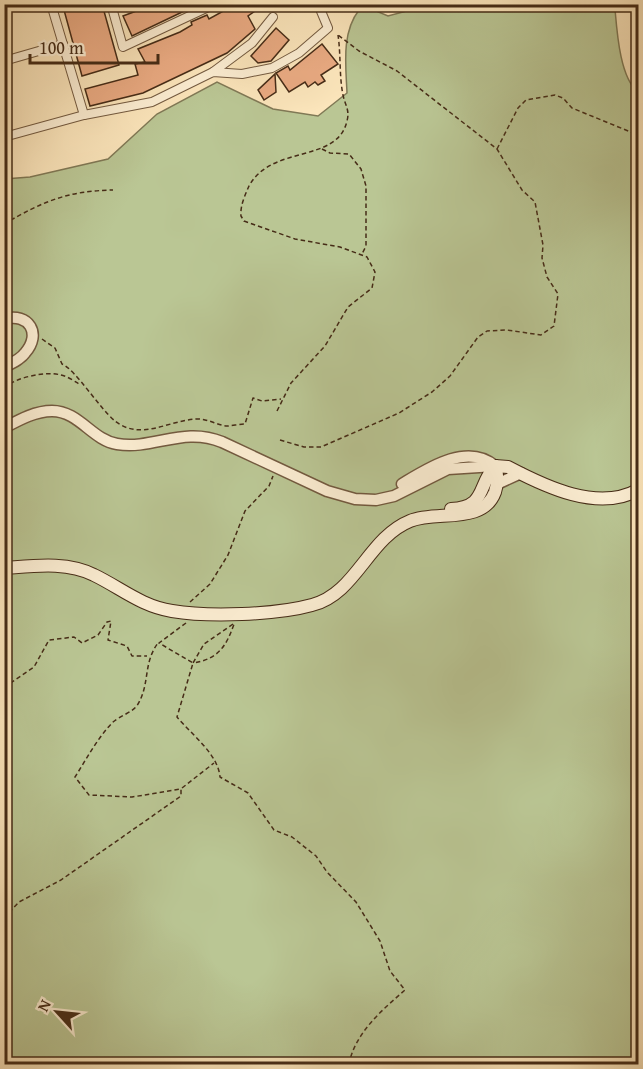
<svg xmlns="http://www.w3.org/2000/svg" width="643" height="1069" font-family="'Gentium Book Plus',serif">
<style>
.green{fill:#bac694;stroke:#807956;stroke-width:1.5}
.building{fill:#e9aa82;stroke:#462c17;stroke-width:1.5}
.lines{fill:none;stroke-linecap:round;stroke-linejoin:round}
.minor-casing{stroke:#735a40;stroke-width:10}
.tertiary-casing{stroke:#735a40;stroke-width:13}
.secondary-casing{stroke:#462c17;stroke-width:14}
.path{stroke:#462c17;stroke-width:1.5;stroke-dasharray:4.5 3;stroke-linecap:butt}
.minor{stroke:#fceed3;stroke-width:8}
.tertiary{stroke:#fceed3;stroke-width:10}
.secondary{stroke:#fceed3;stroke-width:12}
</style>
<rect width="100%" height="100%" fill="#fbe5bb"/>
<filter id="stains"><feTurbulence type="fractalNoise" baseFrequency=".00333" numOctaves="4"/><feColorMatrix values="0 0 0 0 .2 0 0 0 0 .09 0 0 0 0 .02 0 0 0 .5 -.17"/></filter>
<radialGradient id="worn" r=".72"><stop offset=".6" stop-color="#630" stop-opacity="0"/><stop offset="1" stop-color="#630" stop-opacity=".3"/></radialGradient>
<!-- green -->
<path class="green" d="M433,4H594L615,9C617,32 620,78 638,92V1064H5V179L30,177L108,159L157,114L217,82L273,109L318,116L347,93C346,67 341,33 359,10L369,8L388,16Z"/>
<!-- building -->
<g class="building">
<path d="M86,4H102L119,65L82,76L64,10Z"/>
<path d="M137,4H199L132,36L123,16L139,10Z"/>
<path d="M236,4H265L248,16L255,29L227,53L143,93L90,106L85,89L138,75L135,64L145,62L138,49L180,32L192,25L191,22L207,15L209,19Z"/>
<path d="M276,28L289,40L271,61L258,63L251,56Z"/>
<path d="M322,44L338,64L321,75L325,81L318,85L315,82L308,87L305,82L289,92L276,73L288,66L290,70Z"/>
<path d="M275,74L276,92L264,100L258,90Z"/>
</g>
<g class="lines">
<!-- minor casing -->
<g class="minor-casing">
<g id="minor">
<path d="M51,4L84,115"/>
<path d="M111,4L123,47L215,4"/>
<path d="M4,61L63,44"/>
<path d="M213,72L252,43L273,17"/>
<path d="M4,137L84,115L152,102L213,72L242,74L272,68L299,53L328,28L318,4"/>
</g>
</g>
<!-- tertiary casing -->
<g class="tertiary-casing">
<g id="tertiary">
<path d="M4,319C29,312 42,334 25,353C20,360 12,363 4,367"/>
<path d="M4,428C19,420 35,411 52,411C79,411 92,440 117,444C154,450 183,426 222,442L327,491L355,499L376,500L394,496L448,469L495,466"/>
<path d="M402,484C427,469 467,442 495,466"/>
<path d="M497,484L521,473"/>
</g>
</g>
<!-- secondary casing -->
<g class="secondary-casing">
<g id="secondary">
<path d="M495,466L508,467C546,487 598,512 638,490"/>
<path d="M451,509C487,507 477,486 495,466"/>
<path d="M4,568C33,566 67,561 94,575C121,588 141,606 172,611C208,617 276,615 312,605C356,594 368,538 410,521C437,510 483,525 495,492C498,483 498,474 495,466"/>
</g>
</g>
<!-- path -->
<g class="path">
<path d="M322,149L330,153L349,154L361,169L366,186V246L362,254"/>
<path d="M497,149L518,108L526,100L555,95L563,98L572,108L638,135"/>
<path d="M4,224C44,201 67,191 113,190"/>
<path d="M42,339L55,348L62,364C75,369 100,409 115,421C140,441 168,421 195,419C207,418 216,425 227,426C232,426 239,424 245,424L253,398L262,401L281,399"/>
<path d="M4,388C16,377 46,371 61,375C67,376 74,381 79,384"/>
<path d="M277,411L291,383L325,346L348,307L372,288L375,272L367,257L340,247L295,239L244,221L241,216C240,206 245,195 249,186C272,144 337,164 347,121C350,110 345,105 343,95C339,75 341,55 338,35"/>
<path d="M280,440L304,447H321L399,413L432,392L450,376L478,337L487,331L507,330L541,335L554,326L558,294L547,277L542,258L543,245L535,202L522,190L497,149L397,71L359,51L338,35"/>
<path d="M190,602L210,584L228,555L245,511L269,486L273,476"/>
<path d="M186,623L159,643L193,663L177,717C192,735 218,754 220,777L248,793L274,830L292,837L316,856L327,872L356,902L380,941L390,971L405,990C382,1010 355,1033 349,1064"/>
<path d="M233,624L204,644L193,663C218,659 226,647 234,624"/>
<path d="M4,681L9,684L34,667L49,640L74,637L82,643L98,635L107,622L111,621L108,640L127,646L132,656H147"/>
<path d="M182,788L214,763"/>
<path d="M4,918L19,902L61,880L181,796V789L132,797L89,795L75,777C87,758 97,739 112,723C119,716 134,712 138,704C150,684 143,663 158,643"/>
</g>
<!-- minor -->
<use href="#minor" class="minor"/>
<!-- tertiary -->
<use href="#tertiary" class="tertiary"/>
<!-- secondary -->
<use href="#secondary" class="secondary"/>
</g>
<!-- margin -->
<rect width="643" height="1069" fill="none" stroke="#fbe5bb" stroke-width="24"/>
<rect x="6" y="6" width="631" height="1057" fill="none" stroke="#462c17" stroke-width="3"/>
<rect x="12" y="12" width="619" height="1045" fill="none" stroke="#462c17" stroke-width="1.5"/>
<!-- north arrow -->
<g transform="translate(57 1012) rotate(297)" stroke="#fceed3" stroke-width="4.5" paint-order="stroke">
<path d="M0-4.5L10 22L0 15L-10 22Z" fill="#462c17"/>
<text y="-9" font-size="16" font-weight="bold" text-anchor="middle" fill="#462c17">N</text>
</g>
<!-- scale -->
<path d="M30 54v9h128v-9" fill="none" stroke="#462c17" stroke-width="3"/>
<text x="39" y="54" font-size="18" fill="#462c17" stroke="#fceed3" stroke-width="4.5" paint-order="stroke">100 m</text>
<rect width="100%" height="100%" filter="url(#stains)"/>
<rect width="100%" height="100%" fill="url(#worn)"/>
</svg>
